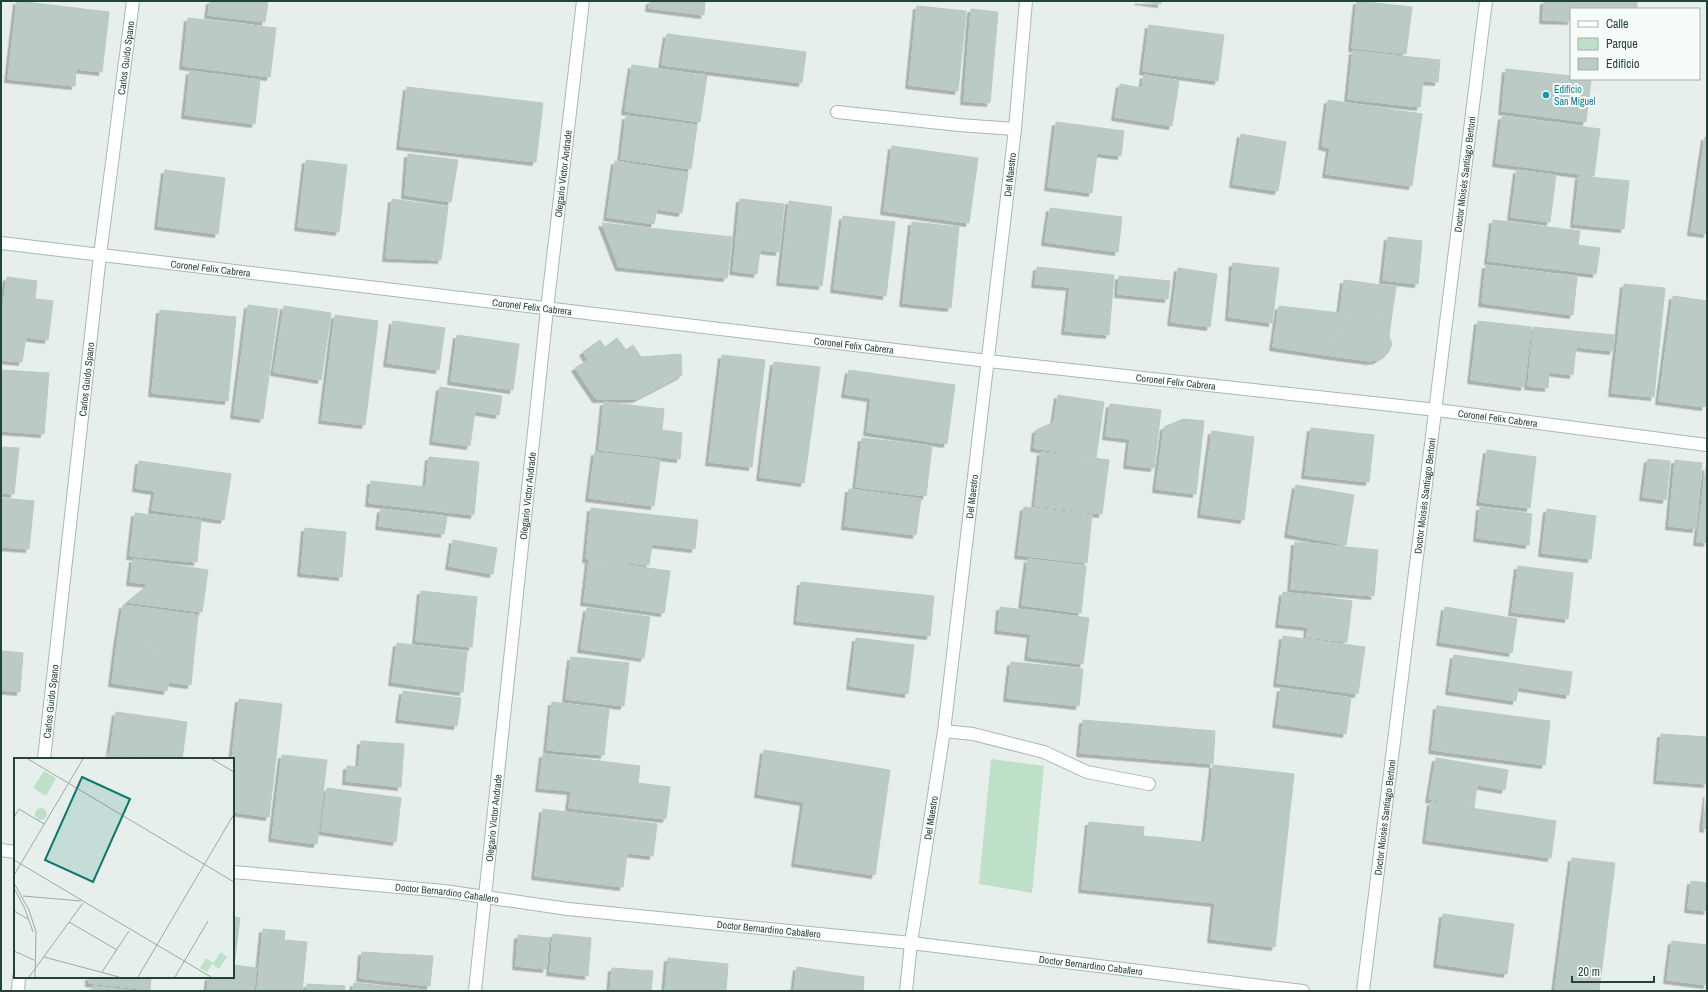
<svg xmlns="http://www.w3.org/2000/svg" width="1708" height="992" font-family="'Archivo Narrow',sans-serif">
<style>
.green{fill:#bfe0c8}
.building{fill:#bbcac4;stroke:#b8c9c2;filter:url(#shadow)}
.lines{fill:none;stroke-linecap:round;stroke-linejoin:round}
.service-casing{stroke:#a8b8b2;stroke-width:14}
.minor-casing{stroke:#a8b8b2;stroke-width:14}
.tertiary-casing{stroke:#a8b8b2;stroke-width:14}
.service{stroke:#fff;stroke-width:12}
.minor{stroke:#fff;stroke-width:12}
.tertiary{stroke:#fff;stroke-width:12}
.culture-dot{fill:#0f9aa8;stroke:#f7fbf9;stroke-width:1.5}
.labels{text-anchor:middle;stroke-width:4;stroke-linejoin:round;paint-order:stroke}
.street-label{font-size:10px;fill:#24423a;stroke:#f7fbf9}
.culture-label{font-size:10px;fill:#0d838f;stroke:#f7fbf9;text-anchor:start}
.inset-road{fill:none;stroke:#98aaa4;stroke-width:1}
.view{fill:#0f766e;fill-opacity:0.15;stroke:#0f766e;stroke-width:2}
.inset-edge{fill:none;stroke:#24423a;stroke-width:2}
</style>
<defs>
<filter id="shadow"><feDropShadow dx="-3.5" dy="3.5" stdDeviation="0" flood-color="#0004"/></filter>
</defs>
<rect width="100%" height="100%" fill="#e6efeb"/>
<!-- green -->
<path class="green" d="M991,759L1044,766L1032,893L979,884Z"/>
<!-- building -->
<g class="building">
<path d="M17,1L109,12L102,72L76,69L75,86L8,79Z"/>
<path d="M210,1H268L265,22L208,15Z"/>
<path d="M650,1H705L704,15L649,8Z"/>
<path d="M1138,1H1161V4Z"/>
<path d="M1357,1L1412,7L1406,54L1352,48Z"/>
<path d="M1544,1H1637V9H1571V21L1543,20Z"/>
<path d="M917,6L966,11L958,91L909,85Z"/>
<path d="M971,9L998,12L990,103L964,101Z"/>
<path d="M188,18L276,28L270,77L183,66Z"/>
<path d="M1149,25L1224,35L1218,81L1143,71Z"/>
<path d="M667,34L806,52L802,83L662,65Z"/>
<path d="M1353,51L1440,60L1438,82L1423,81L1420,107L1348,99Z"/>
<path d="M632,65L707,76L700,122L625,111Z"/>
<path d="M1506,69L1571,76V79H1591L1586,122L1502,111Z"/>
<path d="M190,71L260,80L255,124L185,115Z"/>
<path d="M1144,75L1179,81L1172,126L1115,117L1120,84L1142,88Z"/>
<path d="M407,87L543,103L536,162L400,146Z"/>
<path d="M1328,100L1422,114L1412,186L1326,174L1330,148L1322,146Z"/>
<path d="M626,116L697,125L691,169L621,159Z"/>
<path d="M1502,116L1600,129L1594,176L1496,163Z"/>
<path d="M1056,122L1124,131L1121,156L1097,153L1092,193L1048,187Z"/>
<path d="M1241,134L1286,142L1278,191L1233,184Z"/>
<path d="M1705,137H1707V234L1691,232Z"/>
<path d="M892,146L978,158L969,223L884,211Z"/>
<path d="M408,154L458,160L451,202L405,195Z"/>
<path d="M306,160L347,165L339,232L298,227Z"/>
<path d="M615,161L688,173L682,213L657,209L654,224L607,217Z"/>
<path d="M165,170L225,178L218,234L158,226Z"/>
<path d="M1517,170L1556,175L1550,222L1511,217Z"/>
<path d="M1579,176L1629,181L1624,229L1574,224Z"/>
<path d="M392,199L448,207L441,260L386,258Z"/>
<path d="M740,199L784,204L779,252L760,250L757,274L733,271Z"/>
<path d="M789,201L832,207L822,286L780,282Z"/>
<path d="M1050,208L1122,217L1118,252L1045,242Z"/>
<path d="M843,216L895,222L886,296L834,289Z"/>
<path d="M1493,220L1580,231L1578,245L1600,248L1596,274L1488,261Z"/>
<path d="M912,222L959,227L951,308L903,303Z"/>
<path d="M602,223L732,237L727,278L619,267Z"/>
<path d="M1388,237L1422,241L1418,284L1383,280Z"/>
<path d="M1233,263L1279,268L1272,323L1229,317Z"/>
<path d="M1486,265L1577,277L1573,315L1482,303Z"/>
<path d="M1037,267L1114,275L1109,335L1065,331L1070,287L1035,284Z"/>
<path d="M1178,268L1217,274L1210,327L1171,322Z"/>
<path d="M1119,276L1170,281L1168,299L1118,294Z"/>
<path d="M7,277L37,281L35,299L53,301L48,340L26,337L22,362L1,360V320Z"/>
<path d="M1344,280L1396,287L1391,321L1340,313Z"/>
<path d="M1624,284L1665,288L1654,397L1612,393Z"/>
<path d="M1673,296L1707,301V390L1705,407L1659,401Z"/>
<path d="M248,305L278,309L263,419L234,415Z"/>
<path d="M284,306L331,313L321,380L274,372Z"/>
<path d="M1279,306L1340,313L1332,356L1273,347Z"/>
<path d="M160,310L236,317L228,401L152,393Z"/>
<path d="M1340,313L1391,321L1389,336L1392,344L1388,353L1377,360L1370,361L1332,356Z"/>
<path d="M335,315L378,321L365,425L322,420Z"/>
<path d="M393,321L445,328L439,370L387,363Z"/>
<path d="M1478,321L1531,327L1524,387L1471,380Z"/>
<path d="M1533,327L1614,335L1613,351L1576,347L1573,375L1549,372L1548,388L1528,386Z"/>
<path d="M457,335L519,344L513,390L451,381Z"/>
<path d="M617,338L626,350L633,345L641,357L681,354L682,375L636,399H596L575,368L588,360L583,352L600,340L605,347Z"/>
<path d="M722,355L765,360L752,467L709,462Z"/>
<path d="M774,362L820,367L804,483L760,477Z"/>
<path d="M1,370L49,373L44,434L1,431Z"/>
<path d="M849,370L955,385L947,444L867,432L871,398L845,394Z"/>
<path d="M440,387L502,396L499,415L475,411L470,446L433,441Z"/>
<path d="M1058,395L1104,402L1096,458L1034,448L1036,430L1054,422Z"/>
<path d="M604,402L664,409L662,430L682,433L680,459L599,450Z"/>
<path d="M1110,404L1161,410L1154,468L1127,465L1130,439L1106,436Z"/>
<path d="M1183,419L1204,421L1196,494L1156,489L1164,427Z"/>
<path d="M1311,428L1374,435L1369,482L1305,475Z"/>
<path d="M1212,431L1254,437L1244,520L1201,514Z"/>
<path d="M862,438L932,446L926,496L856,487Z"/>
<path d="M1,447L19,448L14,494L1,493Z"/>
<path d="M1487,450L1536,457L1530,508L1480,502Z"/>
<path d="M595,452L660,460L654,506L589,498Z"/>
<path d="M1041,452L1109,460L1102,514L1035,506Z"/>
<path d="M429,457L479,462L474,515L369,503L371,481L426,487Z"/>
<path d="M1648,459L1670,461L1666,500L1643,497Z"/>
<path d="M1675,460L1702,463L1696,529L1669,526Z"/>
<path d="M139,461L231,474L224,520L152,510L155,491L136,488Z"/>
<path d="M1706,467H1707V543L1697,542Z"/>
<path d="M1296,485L1354,495L1346,545L1288,534Z"/>
<path d="M849,489L921,499L916,535L845,526Z"/>
<path d="M1,498L34,501L29,549L1,547Z"/>
<path d="M1024,507L1092,515L1087,563L1018,555Z"/>
<path d="M1480,507L1532,514L1529,545L1477,538Z"/>
<path d="M591,508L698,520L695,549L652,544L649,565L586,559Z"/>
<path d="M381,509L447,517L444,534L379,526Z"/>
<path d="M1547,509L1596,516L1591,559L1542,553Z"/>
<path d="M135,513L201,520L197,562L130,556Z"/>
<path d="M305,528L346,532L342,577L301,573Z"/>
<path d="M453,540L497,548L493,574L449,566Z"/>
<path d="M1295,542L1378,550L1374,596L1291,589Z"/>
<path d="M133,559L208,570L202,612L127,602L149,584L130,582Z"/>
<path d="M1028,559L1086,566L1081,613L1022,605Z"/>
<path d="M589,560L670,571L664,613L584,602Z"/>
<path d="M1518,566L1573,573L1568,619L1512,612Z"/>
<path d="M801,582L934,596L930,636L797,621Z"/>
<path d="M421,591L477,597L472,647L416,641Z"/>
<path d="M1283,592L1352,601L1347,642L1307,637L1308,627L1279,624Z"/>
<path d="M123,605L198,615L194,654L117,644Z"/>
<path d="M1000,607L1089,618L1083,664L1028,657L1031,634L998,630Z"/>
<path d="M1445,607L1517,619L1512,653L1440,642Z"/>
<path d="M587,608L650,617L644,658L581,649Z"/>
<path d="M1283,636L1365,647L1358,694L1277,683Z"/>
<path d="M856,638L914,645L908,694L850,686Z"/>
<path d="M397,643L467,652L463,692L392,682Z"/>
<path d="M117,644L194,654L191,685L168,682L167,691L112,683Z"/>
<path d="M1,651L23,653L20,692L1,690Z"/>
<path d="M1454,655L1572,672L1569,695L1518,687L1516,701L1449,691Z"/>
<path d="M571,657L629,663L624,706L566,699Z"/>
<path d="M1011,662L1083,669L1079,706L1007,698Z"/>
<path d="M1281,688L1351,698L1346,734L1276,724Z"/>
<path d="M403,691L461,698L457,726L399,719Z"/>
<path d="M239,699L282,704L269,817L233,812L232,759Z"/>
<path d="M552,702L609,709L604,755L547,750Z"/>
<path d="M1437,706L1550,721L1545,765L1432,750Z"/>
<path d="M116,712L187,722L182,759H157L110,753Z"/>
<path d="M1083,720L1215,731L1213,764L1080,753Z"/>
<path d="M1661,734L1707,737V784L1657,780Z"/>
<path d="M361,741L404,744L401,787L346,781L347,766L359,767Z"/>
<path d="M764,750L890,770L875,875L795,863L804,802L758,794Z"/>
<path d="M107,754L146,759H107Z"/>
<path d="M543,754L640,766L638,783L670,787L666,819L569,808L571,791L539,788Z"/>
<path d="M282,755L327,760L317,844L272,838Z"/>
<path d="M1436,758L1508,770L1505,790L1477,785L1474,808L1429,799Z"/>
<path d="M1213,765L1294,774L1275,947L1211,939L1215,903L1082,889L1089,822L1144,827L1143,836L1205,842Z"/>
<path d="M327,788L401,798L396,842L321,831Z"/>
<path d="M1707,794V829L1703,828Z"/>
<path d="M1431,802L1556,821L1551,858L1426,840Z"/>
<path d="M543,809L657,824L653,856L627,853L623,887L535,876Z"/>
<path d="M1572,858L1615,863L1599,991L1555,989Z"/>
<path d="M1691,881L1707,883V911L1688,909Z"/>
<path d="M1443,914L1514,924L1507,974L1437,964Z"/>
<path d="M233,917L240,918L234,965L256,968L254,991H207L209,977H233Z"/>
<path d="M263,929L285,931L284,940L307,942L302,991H257Z"/>
<path d="M553,934L591,938L588,976L550,972Z"/>
<path d="M518,935L549,938L546,969L516,966Z"/>
<path d="M1672,941L1707,945V985L1667,980Z"/>
<path d="M362,952L433,956L430,986L360,978Z"/>
<path d="M668,958L728,964L726,991H665Z"/>
<path d="M797,967L864,977L863,991H794Z"/>
<path d="M612,968L653,971L651,991H610Z"/>
<path d="M89,977H151L150,990L89,983Z"/>
<path d="M354,983L424,990L353,991Z"/>
<path d="M307,984L345,986L344,991H307Z"/>
<path d="M93,986L135,991H92Z"/>
</g>
<g class="lines">
<!-- service casing -->
<g class="service-casing">
<path id="service" d="M944,731L973,734L1044,752L1087,772L1149,784"/>
</g>
<!-- minor casing -->
<g class="minor-casing">
<g id="minor">
<path d="M837,112L959,125L1015,129"/>
<path id="s1" d="M1,243L988,361L1437,410L1707,445"/>
<path id="s2" d="M44,759L100,255L133,1"/>
<path d="M1,850L15,852"/>
<path id="s3" d="M233,872L444,891L568,909L911,943L1303,991"/>
<path d="M18,991L19,977"/>
<path id="s4" d="M475,991L547,309L583,1"/>
<path id="s5" d="M906,991L911,943L944,731L1015,129L1026,1"/>
</g>
</g>
<!-- tertiary casing -->
<g class="tertiary-casing">
<g id="tertiary">
<path id="s6" d="M1363,991L1486,1"/>
</g>
</g>
<!-- service -->
<use href="#service" class="service"/>
<!-- minor -->
<use href="#minor" class="minor"/>
<!-- tertiary -->
<use href="#tertiary" class="tertiary"/>
</g>
<!-- markers -->
<circle class="culture-dot" cx="1546" cy="95" r="4"/>
<g class="labels">
<!-- street labels -->
<g class="street-label">
<text dy="4" stroke="none"><textPath href="#s2" startOffset="706">Carlos Guido Spano</textPath></text>
<text dy="4" stroke="none"><textPath href="#s4" startOffset="822">Olegario Victor Andrade</textPath></text>
<text dy="4" stroke="none"><textPath href="#s5" startOffset="823">Del Maestro</textPath></text>
<text dy="4" stroke="none"><textPath href="#s6" startOffset="823">Doctor Moisés Santiago Bertoni</textPath></text>
<text dy="4" stroke="none"><textPath href="#s1" startOffset="211">Coronel Felix Cabrera</textPath></text>
<text dy="4" stroke="none"><textPath href="#s1" startOffset="535">Coronel Felix Cabrera</textPath></text>
<text dy="4" stroke="none"><textPath href="#s1" startOffset="859">Coronel Felix Cabrera</textPath></text>
<text dy="4" stroke="none"><textPath href="#s2" startOffset="382">Carlos Guido Spano</textPath></text>
<text dy="4" stroke="none"><textPath href="#s1" startOffset="1183">Coronel Felix Cabrera</textPath></text>
<text dy="4" stroke="none"><textPath href="#s1" startOffset="1507">Coronel Felix Cabrera</textPath></text>
<text dy="4" stroke="none"><textPath href="#s4" startOffset="498">Olegario Victor Andrade</textPath></text>
<text dy="4" stroke="none"><textPath href="#s6" startOffset="499">Doctor Moisés Santiago Bertoni</textPath></text>
<text dy="4" stroke="none"><textPath href="#s5" startOffset="499">Del Maestro</textPath></text>
<text dy="4" stroke="none"><textPath href="#s2" startOffset="58">Carlos Guido Spano</textPath></text>
<text dy="4" stroke="none"><textPath href="#s4" startOffset="174">Olegario Victor Andrade</textPath></text>
<text dy="4" stroke="none"><textPath href="#s5" startOffset="175">Del Maestro</textPath></text>
<text dy="4" stroke="none"><textPath href="#s6" startOffset="175">Doctor Moisés Santiago Bertoni</textPath></text>
<text dy="4" stroke="none"><textPath href="#s3" startOffset="215">Doctor Bernardino Caballero</textPath></text>
<text dy="4" stroke="none"><textPath href="#s3" startOffset="539">Doctor Bernardino Caballero</textPath></text>
<text dy="4" stroke="none"><textPath href="#s3" startOffset="863">Doctor Bernardino Caballero</textPath></text>
</g>
<!-- culture labels -->
<g class="culture-label">
<text x="1554" y="93">Edificio<tspan x="1554" dy="12">San Miguel</tspan></text>
</g>
</g>
<!-- overview -->
<g transform="translate(14 758)">
<rect width="220" height="220" fill="#e6efeb"/>
<path d="M30,13L42,20L32,38L19,30ZM21 56a6 6 0 1 1 12 0a6 6 0 1 1-12 0ZM207,194L213,199L205,211L198,206L193,214L186,210L192,200L199,205Z" fill="#bfe0c8"/>
<path class="inset-road" d="M14,1L220,124M198,1L220,14M0,59L5,51L30,66M0,102L197,219M0,117L69,1M0,125L15,152L22,174L21,219M0,130L11,151L19,174M9,138L67,143M0,153L14,161M55,164L103,192M0,193L20,202M30,199L105,219M88,214L115,173M15,219L69,145M124,219L220,56M161,219L194,163"/>
<path class="view" d="M68,19L116,41L79,124L31,102Z"/>
<rect width="220" height="220" class="inset-edge"/>
</g>
<!-- border -->
<rect width="1708" height="992" fill="none" stroke="#24423a" stroke-width="4"/>
<!-- legend -->
<rect x="1570" y="8" width="130" height="72" fill="#f7fbf9" stroke="#a3b1ad"/>
<rect x="1578" y="21" width="20" height="6" fill="#ffffff" stroke="#a3b1ad"/>
<text x="1606" y="28" font-size="12" fill="#24423a">Calle</text>
<rect x="1578" y="38" width="20" height="12" fill="#bfe0c8" stroke="#a3b1ad"/>
<text x="1606" y="48" font-size="12" fill="#24423a">Parque</text>
<rect x="1578" y="58" width="20" height="12" fill="#bbcac4" stroke="#a3b1ad"/>
<text x="1606" y="68" font-size="12" fill="#24423a">Edificio</text>
<!-- scale -->
<path d="M1572 976v6h82v-6" fill="none" stroke="#24423a" stroke-width="2"/>
<text x="1578" y="976" font-size="12" fill="#24423a" stroke="#f7fbf9" stroke-width="3" paint-order="stroke">20 m</text>
</svg>
